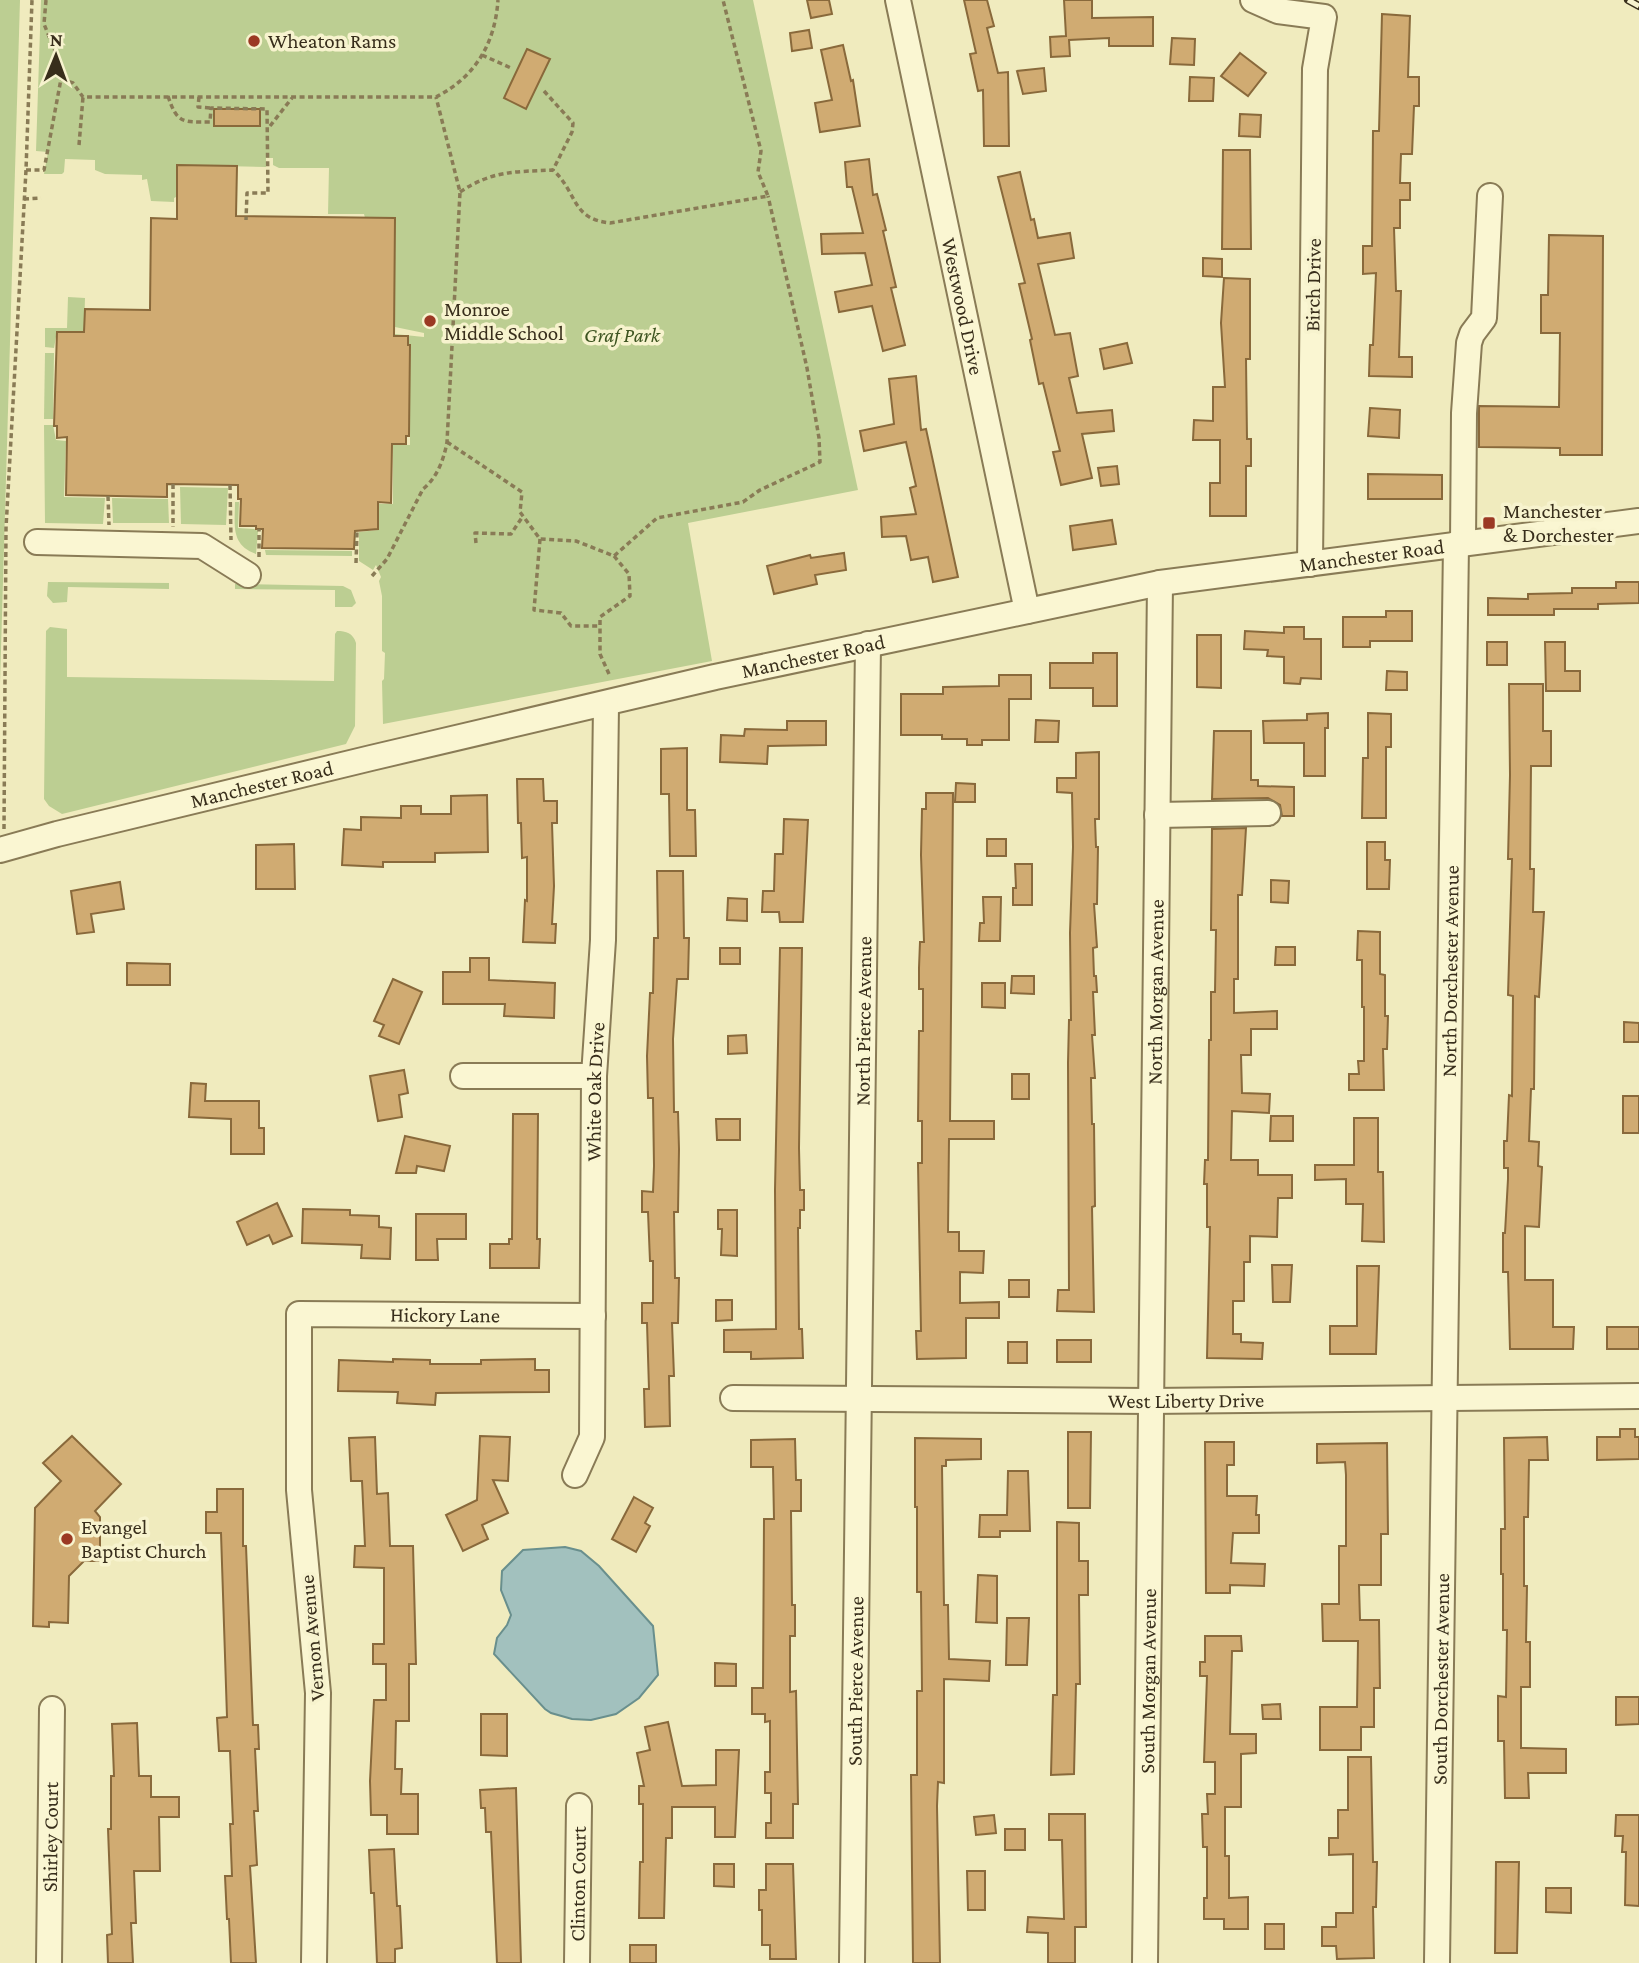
<svg xmlns="http://www.w3.org/2000/svg" width="1639" height="1963" font-family="'Crimson Pro',serif">
<style>
.green{fill:#bcce92}
.water{fill:#a2c1be;stroke:#698f8d;stroke-width:2}
.building{fill:#d0ab72;stroke:#89693b;stroke-width:2}
.lines{fill:none;stroke-linecap:round;stroke-linejoin:round}
.minor-casing{stroke:#897b56;stroke-width:28}
.path{stroke:#897b56;stroke-width:3.5;stroke-dasharray:5 3.5;stroke-linecap:butt}
.minor{stroke:#faf6d2;stroke-width:24}
.rail-casing{stroke:#382e1b;stroke-width:8}
.rail{stroke:#f7f3ce;stroke-width:5;stroke-dasharray:16;stroke-linecap:butt}
.poi-dot{fill:#9b3923;stroke:#f7f3ce;stroke-width:2.5}
.labels{text-anchor:middle;stroke-width:7;stroke-linejoin:round;paint-order:stroke}
.poi-label{font-size:21px;fill:#382e1b;stroke:#f7f3ce;text-anchor:start}
.street-label{font-size:21px;fill:#382e1b;stroke:#f7f3ce}
.park-label{font-size:21px;font-style:italic;fill:#3e5521;stroke:#f7f3ce}
</style>
<rect width="100%" height="100%" fill="#f0ebbe"/>
<!-- green -->
<g class="green">
<path d="M0,0H20L0,684Z"/>
<path d="M41,0H753L858,490L688,523L712,661L383,724L382,681L384,679L385,653L382,651V596L379,581L381,577L376,565L373,570L359,561V532L378,530V504H393V445H410V345H408V336H395V334L424,337V333L395,327V219L365,218L364,214H328L329,168H279L273,165V158H266V167L178,165L176,197L174,198V202L151,201L147,179L142,180V175L105,174L95,170V160L65,159L64,172L62,174H44L48,152L36,151Z"/>
<path d="M68,297L85,298L84,331H57L54,348L45,347V328H67Z"/>
<path d="M45,353H54L53,419H44Z"/>
<path d="M44,425H53L56,440L66,441L64,497L105,498L103,524L45,523Z"/>
<path d="M180,487L228,488L226,525L181,524Z"/>
<path d="M112,498L168,499L169,523H113Z"/>
<path d="M235,502H239L238,528L254,529L258,531L256,554C230,545 235,524 235,502Z"/>
<path d="M265,550L352,551V556L266,555Z"/>
<path d="M48,582L169,583V589L68,587L67,602L53,603L47,596Z"/>
<path d="M235,584L343,586L351,590L356,603L352,607H335V590L235,589Z"/>
<path d="M50,627L67,629V677L334,681L335,634L337,631C346,631 353,633 356,643L355,726L346,744L62,814L49,806L44,799L46,631Z"/>
</g>
<!-- water -->
<path class="water" d="M565,1547L581,1551L599,1566L653,1626L658,1675L639,1698L616,1714L591,1720L572,1719L551,1713L545,1709L494,1654L497,1638L507,1625L511,1615L501,1590L502,1571L523,1550Z"/>
<!-- building -->
<g class="building">
<path d="M807,0H829L832,14L811,18Z"/>
<path d="M964,0H987L994,26L987,28L998,73L1008,72L1009,146H984L983,90L978,91L970,54L976,53Z"/>
<path d="M1064,0H1092V18L1153,17V46H1109V38L1069,40L1070,56L1051,57L1050,37L1066,36Z"/>
<path d="M1382,14L1410,16L1408,77H1419V106H1414L1412,154H1401L1400,183H1410V200H1400V228H1394L1396,291H1401L1399,357H1412V377L1369,376L1370,345H1373L1376,273L1363,274V246H1372L1373,131H1379Z"/>
<path d="M809,30L812,48L792,51L790,33Z"/>
<path d="M1172,38L1195,39L1194,65L1170,64Z"/>
<path d="M843,45L851,81L853,80L860,126L820,132L815,103L832,100L821,50Z"/>
<path d="M527,49L550,59L526,109L504,98Z"/>
<path d="M1240,53L1266,73L1248,96L1221,76Z"/>
<path d="M1044,68L1046,91L1023,94L1017,71Z"/>
<path d="M1190,77L1214,78L1213,101H1189Z"/>
<rect x="214" y="109" width="46" height="17"/>
<path d="M1240,114L1261,115L1260,137L1239,136Z"/>
<path d="M1223,150H1250L1251,249H1222Z"/>
<path d="M869,159L873,195L877,194L886,230L883,231L896,287L891,288L905,345L883,351L872,306L839,312L835,292L872,285L865,253L822,254L821,234L863,233L852,187H847L845,162Z"/>
<path d="M177,165L237,166L236,216L395,218L394,336H408V345H410L409,436H406V444H392L391,503L378,502V529L355,531L354,549L262,548L263,529H256V526H240L241,499H238V485L167,484V497L66,495L67,437L57,438V426H54L57,332H84L85,309L150,310L151,218L177,219Z"/>
<path d="M1020,172L1031,220L1034,219L1038,238L1070,233L1074,258L1038,264L1055,335L1070,333L1078,376L1069,378L1077,413L1112,410L1114,431L1082,434L1092,478L1061,485L1053,452L1060,451L1043,383L1039,384L1030,340L1032,339L1019,284L1025,283L998,177Z"/>
<path d="M1549,235L1603,236L1602,455H1560V448L1479,447V406L1559,407L1560,333H1541V295H1548Z"/>
<path d="M1203,258L1222,259V277L1203,276Z"/>
<path d="M1224,278L1250,279V359H1246L1247,439H1251V466H1246V516H1210V483H1220V440H1193L1194,420L1213,421V387H1225L1221,323Z"/>
<path d="M1127,343L1132,363L1104,369L1100,349Z"/>
<path d="M916,376L921,430L926,429L958,577L933,582L928,557L911,560L906,536L882,537L881,517L916,514L910,488L916,486L906,442L864,451L860,431L894,424L889,379Z"/>
<path d="M1370,408L1400,410L1399,438L1368,436Z"/>
<path d="M1117,466L1119,484L1101,486L1098,468Z"/>
<path d="M1368,474L1442,475V499H1368Z"/>
<path d="M1112,520L1116,544L1073,550L1070,526Z"/>
<path d="M844,553L846,570L815,575L817,584L774,594L767,566L810,555L811,558Z"/>
<path d="M1616,582H1639V603L1598,604V609H1554V615H1488V598L1528,599V594L1572,593V588H1616Z"/>
<path d="M1386,611H1412V641H1370V647H1343V617H1386Z"/>
<path d="M1284,627H1304V639H1321V679L1301,678L1300,684L1284,683V657L1267,656L1268,650L1244,649L1245,631L1284,633Z"/>
<path d="M1197,635H1221V688L1197,687Z"/>
<rect x="1487" y="642" width="20" height="23"/>
<path d="M1545,642H1565V671H1580V691H1546Z"/>
<path d="M1093,653H1117V706H1093V688H1050V663H1093Z"/>
<path d="M1387,671L1407,672V690H1386Z"/>
<path d="M999,675H1031V699H1009V740H982V745H967V739H942V735H901V694H943V687L999,686Z"/>
<path d="M1509,684H1543V731H1551V766H1531L1530,869H1534L1533,912H1544L1539,997L1535,996L1534,1089H1531L1529,1141L1539,1142L1538,1166L1542,1167L1539,1227L1525,1226V1280H1553V1327H1574L1573,1349H1510L1508,1272H1503V1233H1505L1508,1179V1168H1504V1141H1507L1509,1095L1512,1096L1513,996L1508,995L1512,859H1508L1510,775Z"/>
<path d="M1328,713V728H1325V776H1304V743H1264L1263,721L1307,720V714Z"/>
<path d="M1368,713L1391,714V747H1386V818H1362L1363,758H1368Z"/>
<path d="M1036,720L1059,721L1058,742H1035Z"/>
<path d="M787,721H826V745L768,746L767,764L720,762L721,735L744,736L745,729L787,730Z"/>
<path d="M1214,731H1251V780H1258V786L1294,787V816H1282L1280,805L1268,798L1212,799Z"/>
<path d="M687,748V810H695L696,856H670L669,794H661V749Z"/>
<path d="M1099,752V819H1095L1096,847H1098L1097,904H1094L1097,947L1093,948L1094,976H1096L1097,992H1093L1095,1035H1092L1095,1078H1091L1092,1124H1094L1095,1206L1092,1207L1094,1312L1057,1311L1058,1290H1069L1068,1063L1069,1020H1071L1070,933L1073,847L1072,793L1057,792V778H1076V753Z"/>
<path d="M517,779H543L544,801H557V823H552L554,886L552,924H556L555,943L523,942L525,900L527,901V857L522,858L521,823H518Z"/>
<path d="M956,783L975,784V802H955Z"/>
<path d="M926,793H953L950,1121H994V1139H949L948,1232H959V1251H984L983,1273L960,1272V1303L999,1302V1318H966V1358L917,1359L916,1331H921L918,1163H922V1121H918L919,1031H923V989H919V968L920,942H924L921,855L922,809H926Z"/>
<path d="M487,795L488,852L435,853V862H383V867L342,865L344,829L361,830V817L401,818V806H421V814H451V796Z"/>
<path d="M784,819L808,820L803,922H780L779,912H762L763,891H774L775,854H783Z"/>
<path d="M1246,828L1242,895H1238V979H1234V1013L1277,1011V1029H1251V1055H1241L1242,1093L1270,1094L1269,1113L1232,1111L1231,1160H1258V1175H1292V1198H1278L1277,1237L1250,1236V1262H1244V1301H1233V1334H1241V1342L1263,1343L1262,1359L1207,1358L1210,1227H1207V1184H1204L1205,1160H1208L1209,1040H1211V992H1215L1216,930H1211L1212,829Z"/>
<rect x="987" y="839" width="19" height="17"/>
<path d="M1367,842H1385V860H1390L1389,889H1367Z"/>
<path d="M294,844L295,889H256V845Z"/>
<path d="M1015,864H1032V905H1013V888H1016Z"/>
<path d="M657,871H683L684,938H689L688,979H677L673,1039L674,1112H678L679,1149L678,1212H674L675,1278H679L678,1323H672L674,1376H669L670,1426L645,1427L644,1389H649L647,1323H642V1303H653V1261H650L648,1212H642V1191L653,1192L654,1166L653,1098H648L647,1056L650,993H653L654,938H658Z"/>
<path d="M1271,880L1289,881L1288,903L1271,902Z"/>
<path d="M120,882L124,909L91,914L94,932L77,934L71,891Z"/>
<path d="M983,897H1001L1000,941H979L980,923H984Z"/>
<path d="M728,898L747,899V921L727,920Z"/>
<path d="M1358,931L1380,932V974L1385,975V1016H1388L1387,1049H1383L1384,1090H1349V1074H1359L1358,1061H1364V1007H1362V960H1357Z"/>
<path d="M1276,947H1295V965H1275Z"/>
<rect x="720" y="948" width="20" height="16"/>
<path d="M780,948H802L799,1148L800,1190H804V1210H800V1228H798L799,1329H802L803,1358L751,1359V1352H724V1330L776,1329L775,1190Z"/>
<path d="M470,958H489V980L555,983L554,1018L504,1016L505,1004H443V972H470Z"/>
<path d="M127,963L170,964V985H127Z"/>
<path d="M1012,976H1034V994L1011,993Z"/>
<path d="M393,979L422,992L399,1044L379,1036L384,1025L374,1021Z"/>
<path d="M982,983H1005V1008L982,1007Z"/>
<path d="M1624,1022L1639,1023V1042H1624Z"/>
<path d="M746,1035L747,1053L728,1054V1036Z"/>
<path d="M404,1070L408,1093L399,1095L402,1117L378,1121L370,1076Z"/>
<rect x="1012" y="1074" width="17" height="25"/>
<path d="M191,1083L206,1084L205,1101H259V1128H264V1154H231V1119L189,1117Z"/>
<rect x="1623" y="1096" width="16" height="37"/>
<path d="M513,1114H538L537,1239H540L539,1268H490V1244H509V1239H512Z"/>
<path d="M1271,1116H1293V1141H1270Z"/>
<path d="M1354,1118H1378V1172H1383L1384,1242L1362,1241L1363,1204H1346V1179L1315,1180V1165H1354Z"/>
<path d="M716,1119H740V1140H717Z"/>
<path d="M405,1136L450,1146L444,1171L417,1166L416,1173H396Z"/>
<path d="M277,1203L292,1236L273,1244L269,1235L247,1245L237,1222Z"/>
<path d="M303,1209L350,1210V1215L379,1216V1227L391,1228L390,1259L361,1258L362,1245L302,1243Z"/>
<path d="M718,1210H737V1256L721,1255L722,1229H718Z"/>
<path d="M416,1214H466V1239H437L438,1260H416Z"/>
<path d="M1272,1265H1292L1290,1302H1273Z"/>
<path d="M1357,1266H1379L1376,1354H1330V1326H1357Z"/>
<rect x="1009" y="1280" width="20" height="17"/>
<path d="M716,1300H732V1320L716,1321Z"/>
<rect x="1607" y="1327" width="32" height="22"/>
<rect x="1057" y="1340" width="34" height="22"/>
<rect x="1008" y="1342" width="19" height="21"/>
<path d="M393,1359L430,1360V1364H481V1360L535,1359V1370H549V1392L436,1393L435,1405L397,1403L398,1392L338,1391L339,1360L393,1362Z"/>
<path d="M1620,1429H1635V1437H1639V1459L1597,1460V1437H1620Z"/>
<path d="M1068,1432H1091L1090,1508H1068Z"/>
<path d="M72,1436L121,1484L95,1511L100,1517V1561H84L69,1576L68,1623L49,1622V1627L33,1626L35,1508L61,1481L43,1463Z"/>
<path d="M480,1436L510,1437L508,1481L493,1480L508,1513L482,1525L488,1539L463,1551L446,1515L477,1500Z"/>
<path d="M375,1437L377,1494L388,1493L390,1546H413L416,1664H409V1721H396L395,1769H402L401,1794H418V1834H387V1815H371L370,1781L374,1700H386V1664H373V1644H384V1568L354,1567L355,1546H365L362,1481H351L349,1438Z"/>
<path d="M1547,1437L1548,1460H1529L1528,1517H1524V1586H1527L1526,1642H1530V1687H1521V1748L1566,1749V1773H1528L1529,1798H1505L1504,1741H1498V1696L1506,1697L1507,1630H1503V1574H1501V1529H1505L1504,1438Z"/>
<path d="M915,1438L981,1439V1459L946,1460V1466H942L944,1605H948L949,1659L990,1661L989,1681L944,1679V1783L938,1782L937,1806L940,1963H913L911,1775H917V1691H922L921,1592H917V1507H915Z"/>
<path d="M795,1439L796,1480H801V1511H791L792,1605H795V1636H790V1692L796,1691L798,1804H793V1838H766V1823H771V1793H765V1772H770V1721L765,1722V1714H752V1688H763L764,1519H774L773,1467H751V1440Z"/>
<path d="M1205,1442H1234V1465H1227V1496H1257L1256,1515H1259V1533H1233L1231,1563L1265,1564L1264,1586L1230,1585V1593H1206Z"/>
<path d="M1387,1443L1388,1534H1381V1585H1359L1360,1620H1379L1380,1688H1374V1727H1361V1750H1320V1707H1357L1358,1641H1323L1322,1604H1339V1546H1346V1475L1345,1462L1317,1463V1444Z"/>
<path d="M1008,1471H1028L1030,1531H1000V1537H979L980,1515H1007Z"/>
<path d="M217,1489H243V1546H246L253,1725H258L259,1749H255L258,1811H254L257,1865L250,1866L256,1963H231L229,1919H227L225,1876H232L230,1824H233L230,1751H219L217,1718L227,1717L221,1533H206V1512H217Z"/>
<path d="M634,1497L653,1508L645,1523L650,1526L636,1552L612,1539Z"/>
<path d="M1057,1522L1079,1523V1561H1088V1595H1079L1080,1684H1076L1074,1774L1051,1775L1053,1695H1057Z"/>
<path d="M978,1575L997,1576V1623L976,1622Z"/>
<path d="M1007,1618H1029L1027,1665H1006Z"/>
<path d="M1205,1636H1241L1242,1651H1232L1230,1734H1256V1753L1241,1754V1807H1225V1856H1229V1898L1248,1897V1929H1224V1919H1204V1898H1207V1847H1203L1202,1814H1208L1207,1794H1215V1762H1204L1207,1676H1200V1662H1205Z"/>
<path d="M715,1663L736,1664V1686H715Z"/>
<path d="M1616,1697H1639V1724L1616,1725Z"/>
<path d="M1280,1704L1281,1719H1263L1262,1705Z"/>
<path d="M481,1714H507V1756L481,1755Z"/>
<path d="M668,1722L682,1786L716,1785V1750H739L735,1837H715V1807H672V1838H666L664,1918H639L640,1862H643V1804H639V1786H644L637,1753L650,1750L645,1727Z"/>
<path d="M137,1723L139,1776H151V1797H179V1817H159L160,1871H134L136,1923H131L133,1963H108L107,1935L112,1934L108,1829H111V1776H114L112,1724Z"/>
<path d="M1348,1757H1371L1373,1862H1377L1376,1907H1373L1374,1958L1337,1959L1336,1946H1322V1927H1336V1913H1353V1854L1329,1855V1838H1338V1810H1348Z"/>
<path d="M516,1788L521,1963H497L491,1832H486L485,1808H481L480,1790Z"/>
<path d="M1049,1814H1085L1086,1927H1075V1963H1048V1933L1027,1932L1028,1917L1064,1919L1062,1840H1049Z"/>
<path d="M994,1815L996,1833L976,1835L974,1817Z"/>
<path d="M1616,1815H1639V1906L1625,1905L1626,1852H1622L1623,1836H1615Z"/>
<rect x="1005" y="1829" width="20" height="21"/>
<path d="M394,1849L397,1906H400L402,1948L395,1949V1963H377L374,1893H371L369,1850Z"/>
<path d="M1496,1862H1519L1517,1953H1495Z"/>
<path d="M714,1864H734V1887L714,1886Z"/>
<path d="M766,1864H793L796,1959H770V1945H762V1910H759V1890H766Z"/>
<path d="M967,1871H985V1910H968Z"/>
<path d="M1546,1888H1571V1913L1546,1912Z"/>
<rect x="1265" y="1924" width="19" height="25"/>
<rect x="630" y="1945" width="26" height="18"/>
</g>
<g class="lines">
<!-- minor casing -->
<g class="minor-casing">
<g id="minor">
<path id="s1" d="M898,0L1027,611"/>
<path d="M1253,0L1278,11L1324,17L1315,69L1310,564"/>
<path d="M37,542L202,546L248,575"/>
<path d="M1463,543L1464,413L1469,343L1472,334L1484,318L1490,196"/>
<path d="M1157,815L1268,813"/>
<path id="s2" d="M0,850L57,834L371,758L715,677L1160,583L1639,521"/>
<path d="M463,1076H594"/>
<path id="s3" d="M733,1398L1150,1401L1639,1396"/>
<path id="s4" d="M575,1475L592,1437L594,1076L603,940L606,705"/>
<path id="s5" d="M49,1963L52,1709"/>
<path id="s6" d="M314,1963L318,1693L299,1490V1314L593,1316"/>
<path id="s7" d="M577,1963L579,1806"/>
<path id="s8" d="M852,1963L868,644"/>
<path id="s9" d="M1145,1963L1160,583"/>
<path id="s10" d="M1437,1963L1456,544"/>
</g>
</g>
<!-- path -->
<g class="path">
<path d="M46,0L44,24L57,56L61,79"/>
<path d="M482,55L511,68"/>
<path d="M544,91L573,123L572,132L553,170"/>
<path d="M168,96C177,124 183,122 210,122L211,108L267,109L268,193H247L246,220"/>
<path d="M199,97L198,107L211,108"/>
<path d="M270,126L292,98"/>
<path d="M79,145L83,97"/>
<path d="M26,170H44L61,79L73,83L83,97H436C475,77 495,44 498,0"/>
<path d="M460,192C493,170 515,172 553,170C578,193 571,219 610,223L768,196L758,172L761,151L723,0"/>
<path d="M24,199L41,198"/>
<path d="M447,442L522,492L520,512L540,539L576,541L614,556L657,518L743,502L760,490L820,462L819,438L807,368L768,196"/>
<path d="M173,484V527"/>
<path d="M230,485L231,540"/>
<path d="M108,496L109,525"/>
<path d="M540,539L534,610L561,613L571,626H600"/>
<path d="M476,543L475,533L511,534L523,516"/>
<path d="M259,557V529"/>
<path d="M356,563L357,531"/>
<path d="M372,576L387,559L423,489C437,478 444,459 447,442L460,192L436,97"/>
<path d="M609,674L600,654V617L630,596L629,574L614,556"/>
<path d="M4,829L6,528L26,170L32,0"/>
</g>
<!-- minor -->
<use href="#minor" class="minor"/>
<!-- rail casing -->
<g class="rail-casing">
<path id="rail" d="M1628,0L1639,6"/>
</g>
<!-- rail -->
<use href="#rail" class="rail"/>
</g>
<!-- markers -->
<g class="poi-dot">
<circle cx="254" cy="41" r="7"/>
<circle cx="430" cy="321" r="7"/>
<rect x="1482" y="516" width="14" height="14" rx="3.5"/>
<circle cx="67" cy="1539" r="7"/>
</g>
<g class="labels">
<!-- poi labels -->
<g class="poi-label">
<text x="268" y="48">Wheaton Rams</text>
<text x="444" y="316">Monroe<tspan x="444" dy="24">Middle School</tspan></text>
<text x="1503" y="518">Manchester<tspan x="1503" dy="24">&amp; Dorchester</tspan></text>
<text x="81" y="1534">Evangel<tspan x="81" dy="24">Baptist Church</tspan></text>
</g>
<!-- street labels -->
<g class="street-label">
<text transform="translate(1313 285) rotate(-89)" y="7">Birch Drive</text>
<text dy="7" stroke="none"><textPath href="#s1" startOffset="313">Westwood Drive</textPath></text>
<text dy="7" stroke="none"><textPath href="#s2" startOffset="1404">Manchester Road</textPath></text>
<text dy="7" stroke="none"><textPath href="#s2" startOffset="836">Manchester Road</textPath></text>
<text dy="7" stroke="none"><textPath href="#s2" startOffset="270">Manchester Road</textPath></text>
<text dy="7" stroke="none"><textPath href="#s10" startOffset="992">North Dorchester Avenue</textPath></text>
<text dy="7" stroke="none"><textPath href="#s9" startOffset="971">North Morgan Avenue</textPath></text>
<text dy="7" stroke="none"><textPath href="#s8" startOffset="942">North Pierce Avenue</textPath></text>
<text dy="7" stroke="none"><textPath href="#s4" startOffset="387">White Oak Drive</textPath></text>
<text dy="7" stroke="none"><textPath href="#s6" startOffset="796">Hickory Lane</textPath></text>
<text dy="7" stroke="none"><textPath href="#s3" startOffset="453">West Liberty Drive</textPath></text>
<text transform="translate(312 1638) rotate(-95)" y="7">Vernon Avenue</text>
<text dy="7" stroke="none"><textPath href="#s10" startOffset="284">South Dorchester Avenue</textPath></text>
<text dy="7" stroke="none"><textPath href="#s8" startOffset="282">South Pierce Avenue</textPath></text>
<text dy="7" stroke="none"><textPath href="#s9" startOffset="282">South Morgan Avenue</textPath></text>
<text dy="7" stroke="none"><textPath href="#s5" startOffset="126">Shirley Court</textPath></text>
<text dy="7" stroke="none"><textPath href="#s7" startOffset="79">Clinton Court</textPath></text>
</g>
<!-- park labels -->
<g class="park-label">
<text x="622" y="342">Graf Park</text>
</g>
</g>
<!-- north arrow -->
<g transform="translate(56 56) rotate(1)" stroke="#f7f3ce" stroke-width="5" paint-order="stroke">
<path d="M0-5L12 26L0 18L-12 26Z" fill="#382e1b"/>
<text y="-10" font-size="19" font-weight="bold" text-anchor="middle" fill="#382e1b">N</text>
</g>
</svg>
